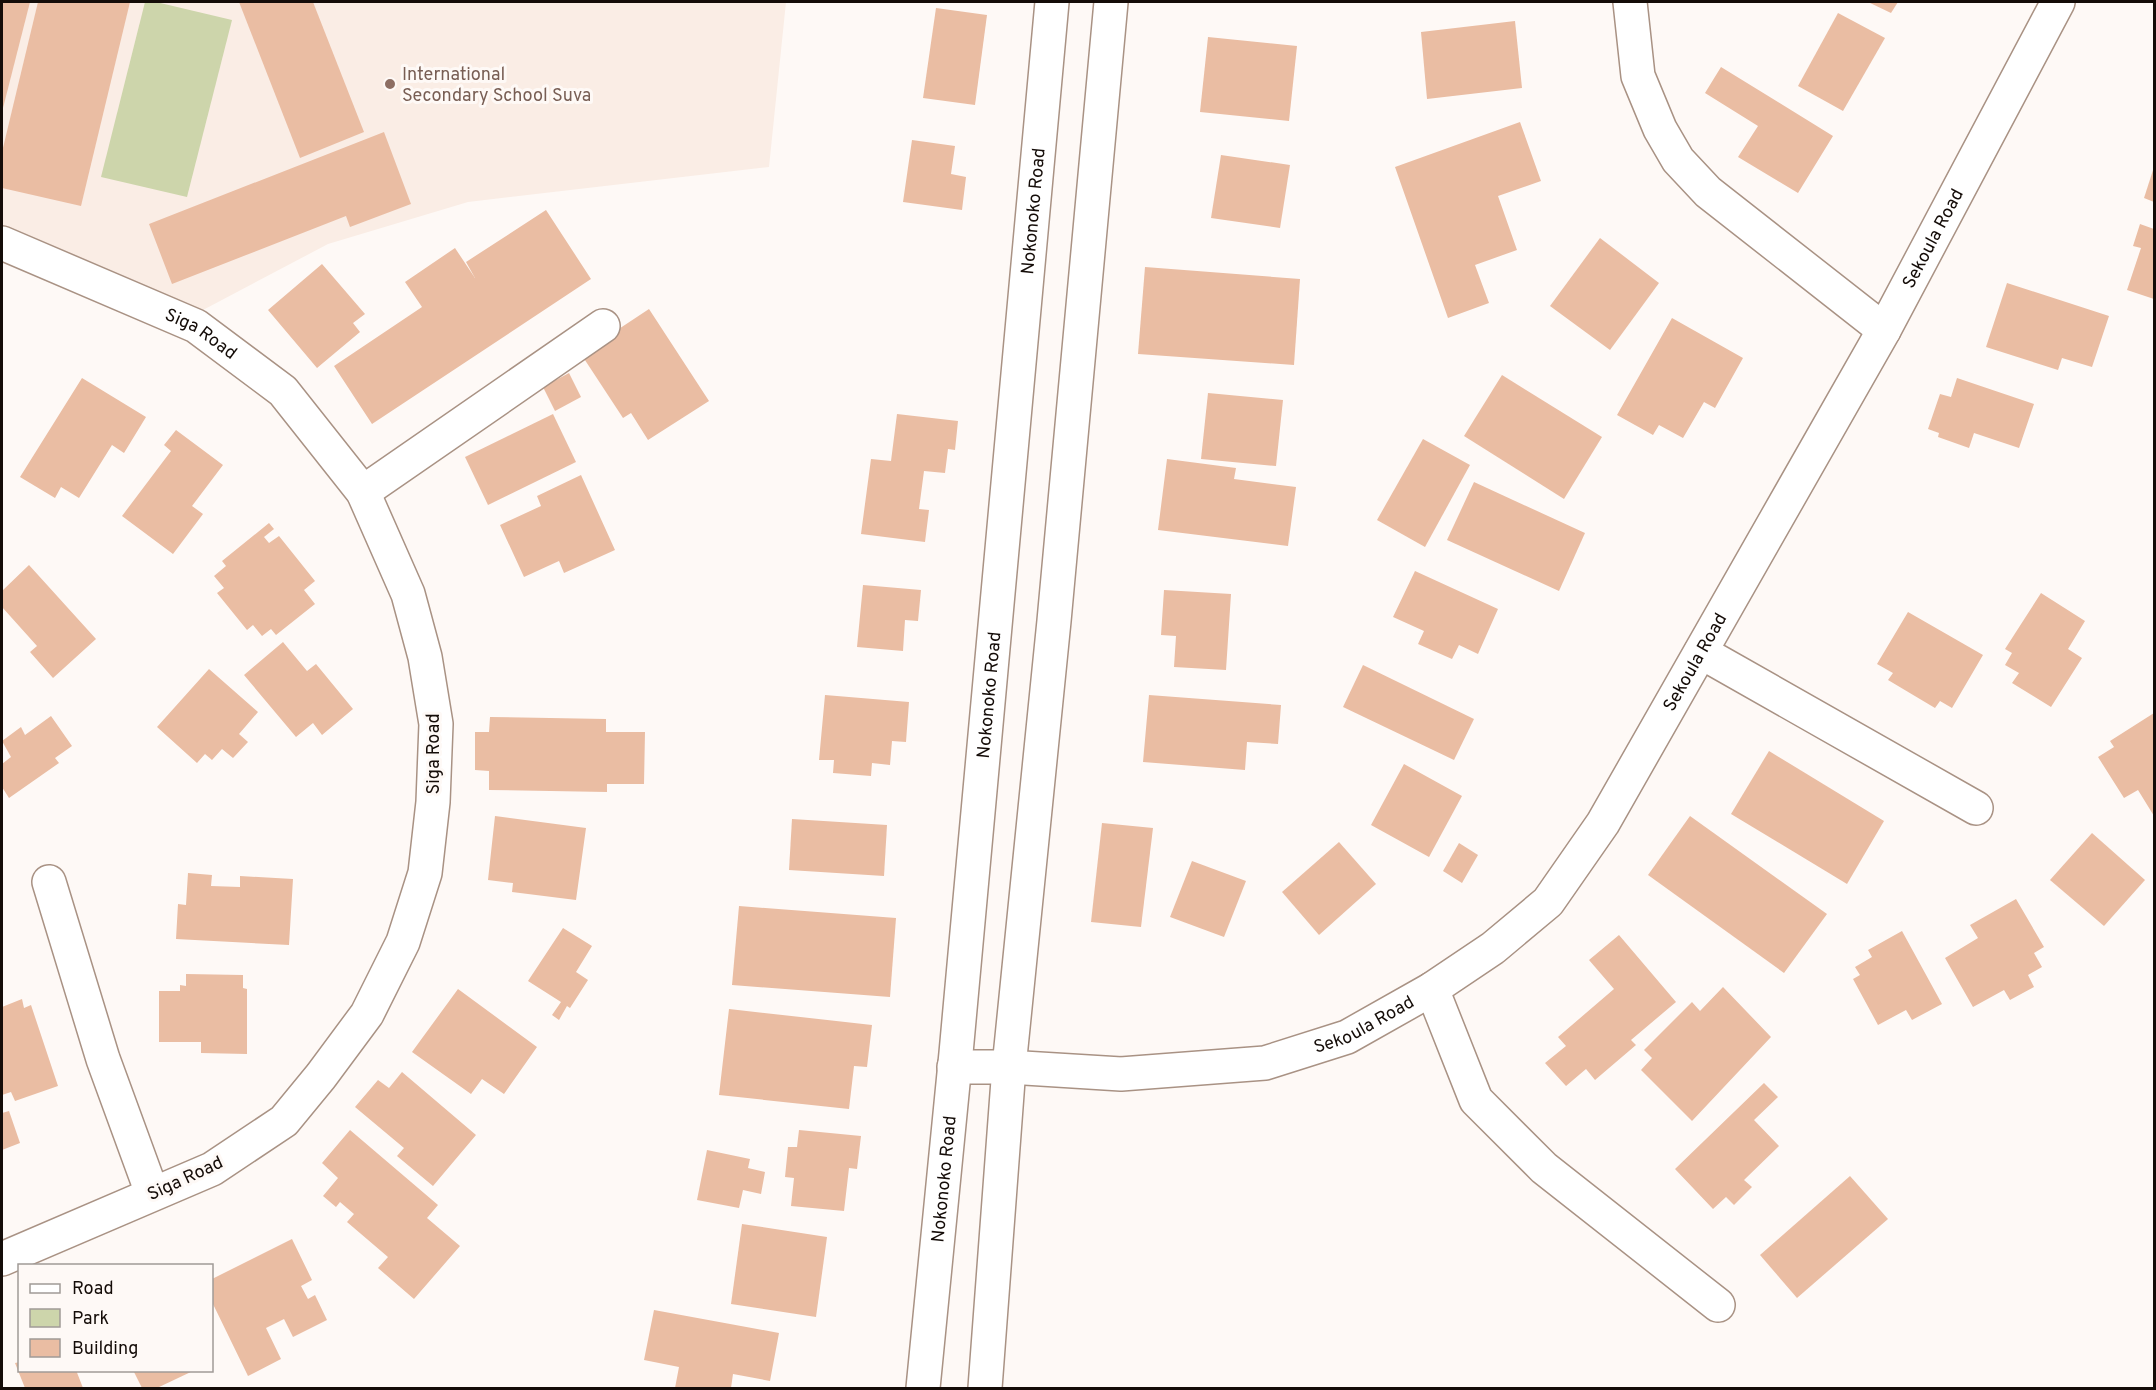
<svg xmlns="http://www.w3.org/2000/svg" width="2156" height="1390" font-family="Overpass,sans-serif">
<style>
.built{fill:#faede5}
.green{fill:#cdd5ab}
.building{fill:#eabda3}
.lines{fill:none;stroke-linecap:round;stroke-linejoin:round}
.minor-casing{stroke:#a99284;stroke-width:36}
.primary-casing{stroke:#a99284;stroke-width:36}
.minor{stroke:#fff;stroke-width:33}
.primary{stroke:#fff;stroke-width:33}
.education-dot{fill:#8d6e63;stroke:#fef9f6;stroke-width:2}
.labels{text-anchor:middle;stroke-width:6;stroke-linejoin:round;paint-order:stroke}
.education-label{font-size:18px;fill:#785e54;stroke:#fef9f6;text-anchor:start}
.street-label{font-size:18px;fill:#140c08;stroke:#fef9f6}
</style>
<rect width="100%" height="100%" fill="#fef9f6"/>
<!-- built -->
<path class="built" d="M2,2H786L769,167L468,202L328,244L203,310L2,234Z"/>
<!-- green -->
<path class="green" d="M145,2H156L232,20L187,197L101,177Z"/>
<!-- building -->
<g class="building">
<path d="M2,2H30L2,112Z"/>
<path d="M38,2H130L81,206L2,188V152Z"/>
<path d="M239,2H313L364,132L300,158Z"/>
<path d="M1868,2H1898L1891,13Z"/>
<path d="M936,8L987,15L975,105L923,98Z"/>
<path d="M1838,13L1885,38L1843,111L1798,86Z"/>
<path d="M1515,21L1522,88L1427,99L1421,32Z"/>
<path d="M1208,37L1297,46L1289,121L1200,112Z"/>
<path d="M1721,67L1833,136L1798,193L1738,157L1758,126L1705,93Z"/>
<path d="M1520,122L1541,181L1498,196L1517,250L1475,265L1489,303L1448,318L1395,167Z"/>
<path d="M384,132L411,204L350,227L346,216L172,284L149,224Z"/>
<path d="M912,140L955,146L951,174L966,177L962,210L903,202Z"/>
<path d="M1221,155L1290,165L1280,228L1211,218Z"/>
<path d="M2154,167V202L2144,198Z"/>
<path d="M546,210L591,279L372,424L334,366L422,307L405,282L455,248L475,278L466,262Z"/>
<path d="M2140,224L2154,229V299L2127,290L2141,248L2133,246Z"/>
<path d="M1600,238L1659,283L1610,350L1550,306Z"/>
<path d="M322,264L365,314L353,323L360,332L317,368L268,310Z"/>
<path d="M1145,267L1300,279L1294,365L1138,354Z"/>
<path d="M2007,283L2109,316L2092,367L2062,358L2058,370L1986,347Z"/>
<path d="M649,309L709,401L648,440L631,413L623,418L581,354Z"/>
<path d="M1672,318L1743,358L1715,408L1704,402L1683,438L1659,425L1653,435L1617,415Z"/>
<path d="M569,373L581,397L555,411L543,387Z"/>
<path d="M1502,375L1602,437L1564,499L1464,436Z"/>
<path d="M82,378L146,417L124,453L112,445L79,498L61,487L55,498L20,477Z"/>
<path d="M1957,378L2034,404L2019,448L1974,433L1969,448L1938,437L1939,433L1928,429L1940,394L1951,397Z"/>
<path d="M1208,393L1283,400L1276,466L1201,459Z"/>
<path d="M553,414L576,462L488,505L465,457Z"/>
<path d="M897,414L958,421L955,450L948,449L945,473L924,471L919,509L929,510L925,542L861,534L871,459L891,461Z"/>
<path d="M176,430L223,465L192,506L203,514L173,554L122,516L171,451L164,445Z"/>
<path d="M1423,439L1470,465L1425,547L1377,520Z"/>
<path d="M1167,459L1236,468L1234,479L1296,487L1288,546L1158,530Z"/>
<path d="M581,475L615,550L564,573L559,561L524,577L500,525L541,506L537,496Z"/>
<path d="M1474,482L1585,533L1559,591L1447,540Z"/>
<path d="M269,523L274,529L264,537L269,543L279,536L315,581L304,590L315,604L276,635L271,629L262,636L253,625L247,630L217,593L224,588L214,576L226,566L222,561Z"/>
<path d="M29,565L96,639L53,678L30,652L37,646L2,607V591Z"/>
<path d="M1415,571L1498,609L1478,654L1459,645L1452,659L1418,644L1424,631L1393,617Z"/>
<path d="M863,585L921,590L918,621L905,620L903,651L857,647Z"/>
<path d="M1164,590L1231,594L1226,670L1174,667L1176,636L1161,635Z"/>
<path d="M2041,593L2085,621L2068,649L2082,658L2051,707L2012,683L2019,673L2005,665L2012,653L2005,649Z"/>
<path d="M1908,612L1983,655L1952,708L1940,701L1935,708L1888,680L1893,673L1877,664Z"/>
<path d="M283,642L307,671L316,664L353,709L322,735L313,723L296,737L244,675Z"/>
<path d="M1363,665L1474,719L1454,760L1343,707Z"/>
<path d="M209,669L258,712L239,734L248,742L233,758L222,749L212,760L205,754L197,763L157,727Z"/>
<path d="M825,695L909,702L906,742L892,741L890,765L872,763L871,776L833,773L834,760H819Z"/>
<path d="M1149,695L1281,705L1278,744L1247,742L1245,770L1143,762Z"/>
<path d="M2154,713V816L2138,790L2124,798L2098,757L2114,747L2110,741Z"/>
<path d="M51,716L72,746L55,758L59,763L9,798L2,787V764L11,757L2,741L21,727L25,735Z"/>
<path d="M490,717L606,719V732H645L644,784H607V792L489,790V771L475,770V732H489Z"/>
<path d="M1769,751L1884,821L1847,884L1731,814Z"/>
<path d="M1404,764L1462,796L1429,857L1371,825Z"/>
<path d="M495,816L586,828L576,900L512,892L513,883L488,880Z"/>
<path d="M1690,816L1827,914L1784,973L1648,875Z"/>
<path d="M792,819L887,825L884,876L789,870Z"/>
<path d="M1102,823L1153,828L1141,927L1091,922Z"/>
<path d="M2092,833L2145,880L2104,926L2050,880Z"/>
<path d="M1339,842L1376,884L1319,935L1282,892Z"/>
<path d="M1459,843L1478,855L1462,883L1443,871Z"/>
<path d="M1192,861L1246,881L1224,937L1170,917Z"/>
<path d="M188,873L212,875L211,886L240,887V876L293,879L289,945L176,939L178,904L186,905Z"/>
<path d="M2016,899L2044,947L2034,953L2042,967L2028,975L2034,987L2010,1000L2004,990L1973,1007L1945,958L1978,938L1970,925Z"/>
<path d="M739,906L896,918L890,997L732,985Z"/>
<path d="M563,928L592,946L576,972L588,980L570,1008L567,1006L559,1020L552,1015L561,1002L528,981Z"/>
<path d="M1902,931L1942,1004L1912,1020L1906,1010L1878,1025L1853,979L1860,975L1855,967L1872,957L1868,950Z"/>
<path d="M1619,935L1676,1002L1631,1040L1636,1045L1595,1080L1586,1069L1566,1086L1545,1063L1566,1046L1558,1037L1614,989L1589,960Z"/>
<path d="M186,974L243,975V988L247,989V1054L201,1053V1042H159V991H180V985L186,986Z"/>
<path d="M1723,987L1771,1037L1692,1121L1641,1070L1652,1058L1644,1050L1692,1002L1700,1011Z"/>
<path d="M458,989L537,1047L504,1094L482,1079L471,1094L412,1052Z"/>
<path d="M22,999L24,1008L31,1005L58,1086L15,1101L11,1092L2,1095V1007Z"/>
<path d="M729,1009L872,1025L867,1067L854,1066L849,1109L719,1095Z"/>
<path d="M402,1072L476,1135L433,1186L397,1156L404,1148L355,1107L378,1080L389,1088Z"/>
<path d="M1764,1083L1778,1097L1754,1120L1779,1146L1744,1180L1752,1187L1734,1205L1726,1197L1713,1209L1675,1169Z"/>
<path d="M9,1111L20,1143L2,1150V1113Z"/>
<path d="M350,1130L438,1205L427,1218L460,1246L414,1299L378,1268L388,1257L347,1222L354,1214L340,1202L336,1207L323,1196L338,1178L322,1163Z"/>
<path d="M799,1130L861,1136L857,1169L849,1168L844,1211L791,1206L794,1178L785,1177L788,1147H797Z"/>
<path d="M707,1150L750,1159L748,1168L765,1172L761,1194L743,1190L739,1208L697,1200Z"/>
<path d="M1850,1176L1888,1219L1797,1298L1760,1255Z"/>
<path d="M742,1224L827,1237L816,1317L731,1304Z"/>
<path d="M292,1239L312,1280L301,1286L308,1299L315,1295L327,1320L293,1337L284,1319L266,1328L281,1359L248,1376L212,1302V1279Z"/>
<path d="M654,1310L779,1333L770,1381L733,1374L731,1388H675L679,1367L644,1360Z"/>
<path d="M20,1362V1370H76L83,1388H25L15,1363Z"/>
<path d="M133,1370H195L157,1388H142Z"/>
</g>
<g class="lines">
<!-- minor casing -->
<g class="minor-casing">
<g id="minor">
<path d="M1630,2L1638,76L1660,129L1678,160L1708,192L1884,330"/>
<path id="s1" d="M2,243L196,326L283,391L363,492L408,594L425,657L436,724L433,802L425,873L403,942L367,1014L321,1076L284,1121L212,1169L2,1259"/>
<path d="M363,492L603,326"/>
<path d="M1701,652L1976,808"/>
<path d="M49,882L103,1059L152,1193"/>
<path d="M1432,989L1476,1100L1544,1168L1718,1305"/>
<path id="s2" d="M954,1067H1009L1121,1074L1265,1063L1347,1037L1432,989L1493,948L1548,902L1603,823L1884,330L2058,2"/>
</g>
</g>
<!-- primary casing -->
<g class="primary-casing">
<g id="primary">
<path id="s3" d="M923,1388L956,1053L1052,2"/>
<path d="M985,1388L1009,1067L1054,621L1111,2"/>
</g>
</g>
<!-- minor -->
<use href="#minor" class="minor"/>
<!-- primary -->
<use href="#primary" class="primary"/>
</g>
<!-- markers -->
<circle class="education-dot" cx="390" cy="84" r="6"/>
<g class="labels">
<!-- education labels -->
<g class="education-label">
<text x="402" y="80">International<tspan x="402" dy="21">Secondary School Suva</tspan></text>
</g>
<!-- street labels -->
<g class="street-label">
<text dy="6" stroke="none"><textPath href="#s3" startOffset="1182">Nokonoko Road</textPath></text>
<text dy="6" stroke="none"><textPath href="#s2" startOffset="1408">Sekoula Road</textPath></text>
<text dy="6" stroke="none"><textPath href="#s1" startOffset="219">Siga Road</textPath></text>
<text dy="6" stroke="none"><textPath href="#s2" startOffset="922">Sekoula Road</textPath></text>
<text dy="6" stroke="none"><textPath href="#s3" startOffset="696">Nokonoko Road</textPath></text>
<text transform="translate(433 754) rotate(-90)" y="6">Siga Road</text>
<text dy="6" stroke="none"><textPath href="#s2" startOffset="418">Sekoula Road</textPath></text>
<text transform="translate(185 1178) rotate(-25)" y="6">Siga Road</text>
<text dy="6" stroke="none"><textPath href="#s3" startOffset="210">Nokonoko Road</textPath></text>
</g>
</g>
<!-- border -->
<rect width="2156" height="1390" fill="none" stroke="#140c08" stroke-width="6"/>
<!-- legend -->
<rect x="18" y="1264" width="195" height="108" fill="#fef9f6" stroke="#a09a97" stroke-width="1.5"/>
<rect x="30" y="1284" width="30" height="9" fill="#ffffff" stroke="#a09a97" stroke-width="1.5"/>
<text x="72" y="1294" font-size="18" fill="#140c08">Road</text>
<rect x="30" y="1309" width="30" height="18" fill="#cdd5ab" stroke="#a09a97" stroke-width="1.5"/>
<text x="72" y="1324" font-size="18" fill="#140c08">Park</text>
<rect x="30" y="1339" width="30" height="18" fill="#eabda3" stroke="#a09a97" stroke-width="1.5"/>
<text x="72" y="1354" font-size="18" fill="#140c08">Building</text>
</svg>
